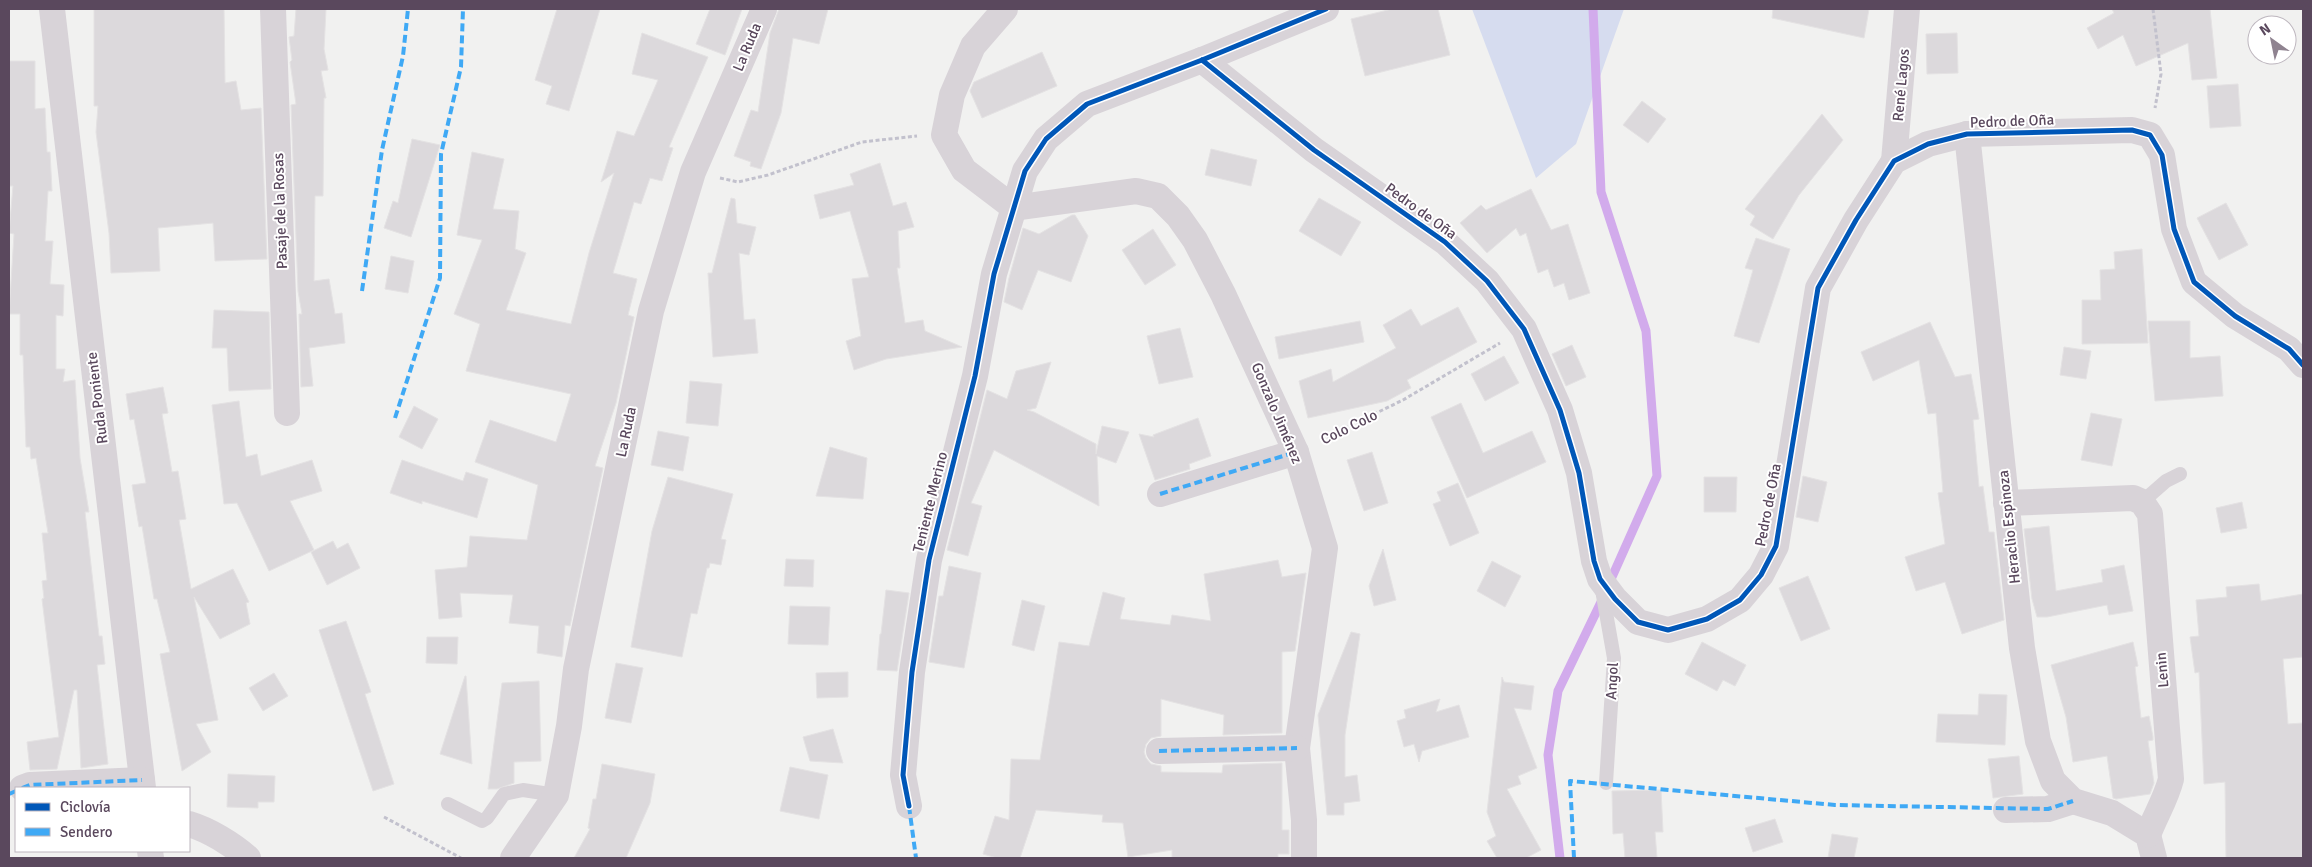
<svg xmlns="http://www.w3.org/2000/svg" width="2312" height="867" font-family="Signika,sans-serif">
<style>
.green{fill:#d6dcef}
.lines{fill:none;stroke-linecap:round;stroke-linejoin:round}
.stream{stroke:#d2abec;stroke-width:9}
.building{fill:#dcd9dc;stroke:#e4e2e3}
.path{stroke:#c2c1cd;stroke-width:3;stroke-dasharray:4 2.5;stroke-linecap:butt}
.service{stroke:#d8d3d8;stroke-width:14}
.minor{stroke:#d8d3d8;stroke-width:26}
.quiet{stroke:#3fa9f5;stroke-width:4;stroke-dasharray:8 4;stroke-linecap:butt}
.cycleway-casing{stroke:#fff;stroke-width:8}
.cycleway{stroke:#0057b8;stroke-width:5}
.labels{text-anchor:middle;stroke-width:4;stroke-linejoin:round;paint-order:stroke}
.street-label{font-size:15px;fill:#5a485d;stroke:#fff}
</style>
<rect width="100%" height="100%" fill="#f1f1f0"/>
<!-- green -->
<path class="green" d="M1472,9H1624L1576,144L1536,178Z"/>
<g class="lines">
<!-- stream -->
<g class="stream">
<path d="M1593,9L1601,192L1646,331L1657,476L1608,586"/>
<path d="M1560,858L1548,755L1558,691L1603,598"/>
</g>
</g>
<!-- building -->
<g class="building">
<path d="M94,9H224L225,83L236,81L241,110L261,108L267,259L215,261L213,223L158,228L160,271L111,273L109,233L96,132L98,106H94Z"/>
<path d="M296,9H326L324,49L328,70L321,71L326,98H324L323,196H315L314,281L329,279L335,314L342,313L345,343L309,348L313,386L301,387L299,314H302L298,291L291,105L296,104L290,62L292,60L289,37L294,36Z"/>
<path d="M557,9H600L569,111L546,104L552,86L535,80Z"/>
<path d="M710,9H742L725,55L696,44Z"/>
<path d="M779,9H828L819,44L793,38L781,113L761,169L750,166L751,162L734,156L751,110L758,112L770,33Z"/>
<path d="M1392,9H1438L1450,55L1365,76L1351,19Z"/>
<path d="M1773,9H1869L1864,38L1772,18Z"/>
<path d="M2112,9H2210L2217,78L2192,80L2188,43L2136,66L2123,35L2098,49L2087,28L2114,13Z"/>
<path d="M642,33L708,57L669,147L673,148L662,181L650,178L641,204L634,202L613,273L637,279L628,315L634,317L616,403L595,466L603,468L570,626L565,625L562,657L537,653L539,626L509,623L513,595L460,593L462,617L439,619L435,570L467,567L470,536L527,540L538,485L475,462L490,420L556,442L571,394L466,371L480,324L454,314L482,240L457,235L472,152L504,159L493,209L519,211L515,249L526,253L506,310L571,324L589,253L614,173L601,182L617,131L634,136L658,80L632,74Z"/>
<path d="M1957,33L1958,73L1927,74L1926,34Z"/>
<path d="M1042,52L1057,86L982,118L970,91L974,82Z"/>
<path d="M9,61H35V109L45,108L47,152H50L52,191H48L45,241H53L50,284L64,285L63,316L56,315V369H65L63,382L75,380L80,458L89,512H85L99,636H102L105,664L97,665L108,764L81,768L77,690H74L57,769L30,770L27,742L59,737L42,599L44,598L42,581L47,580L42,533H48L36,458L31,459L30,447H26L23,355H20V314H9L14,234L9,233L13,186H9Z"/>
<path d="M2238,84L2241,126L2210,128L2207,86Z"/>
<path d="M1642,101L1666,119L1648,143L1623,125Z"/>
<path d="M1822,114L1843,140L1799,195L1773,239L1750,225L1755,216L1745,209Z"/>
<path d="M412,139L440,145L411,237L384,228L393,201L398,203Z"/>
<path d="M1211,149L1257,160L1251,186L1205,175Z"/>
<path d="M880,163L893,206L906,202L914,227L898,231L900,268H897L905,323L923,320L925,331L962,347L886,359L854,370L846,341L861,336L852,279L869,277L850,211L820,219L814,195L854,185L850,174Z"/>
<path d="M1531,189L1551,230L1568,224L1590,293L1569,300L1564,283L1554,287L1548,269L1538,273L1526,233L1520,236L1516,228L1487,253L1460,223L1481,205L1486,210Z"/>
<path d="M731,198L735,199L737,223L756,227L749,255L739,253L744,320L755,319L758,353L713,357L708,273H712Z"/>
<path d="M1319,198L1361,222L1341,256L1299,231Z"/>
<path d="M2226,203L2248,245L2219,260L2197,218Z"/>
<path d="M1072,215H1075L1088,236L1071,282L1038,270L1022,310L1004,302L1009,278L1023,228L1039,234Z"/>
<path d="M1153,229L1176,265L1145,285L1122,250Z"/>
<path d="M1756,238L1790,249L1759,343L1734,336L1753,270L1745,268Z"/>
<path d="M2142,249L2148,343L2082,344V300H2101L2100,270L2115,269L2114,252Z"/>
<path d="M391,256L414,261L408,293L385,289Z"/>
<path d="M1458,307L1477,342L1407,380L1411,388L1387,401L1308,418L1299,381L1331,369L1333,382L1396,348L1383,325L1411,309L1421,326Z"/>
<path d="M214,310L269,312L271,389L229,391L227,348H212Z"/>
<path d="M1360,321L1364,342L1279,359L1275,337Z"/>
<path d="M2148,321H2190V358L2220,356L2223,396L2155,401Z"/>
<path d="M1930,322L1955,377L1971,374L1979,419L1973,420L1979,487L1983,486L1989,532H1994L2004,620L1962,634L1945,582L1916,591L1905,557L1945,544L1938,493L1943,492L1936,413L1928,414L1919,360L1873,381L1861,352Z"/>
<path d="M1180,328L1193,377L1159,384L1147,336Z"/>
<path d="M1572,345L1586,377L1566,386L1552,354Z"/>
<path d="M2064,347L2091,351L2086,379L2060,375Z"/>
<path d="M1504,356L1519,383L1485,401L1471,374Z"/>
<path d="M1051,362L1036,408L1027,410L1034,412L1096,444V454L1102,426L1129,432L1116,463L1097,456L1099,506L994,450L971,503L982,506L968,556L947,550L987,390L1007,399L1016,371Z"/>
<path d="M690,381L722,384L718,426L686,423Z"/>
<path d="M163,387L168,413L162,414L172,472L178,471L186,519L179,520L191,589L233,569L249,602L246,603L250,624L220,639L194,597L218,720L196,724L211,752L182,771L160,654L170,652L157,599H154L142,526L139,527L132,485L146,483L134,419L130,420L126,394Z"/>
<path d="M239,401L246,457L257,454L261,476L312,460L322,491L290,501L314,550L269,571L237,503L224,504L212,405Z"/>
<path d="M1461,403L1483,453L1532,431L1546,462L1467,498L1431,417Z"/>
<path d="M414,406L438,419L422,449L399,437Z"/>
<path d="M2091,413L2122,419L2112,466L2081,460Z"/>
<path d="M1198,418L1211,456L1189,464L1190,469L1155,480L1139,434L1154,437L1153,435Z"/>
<path d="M658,431L689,437L683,471L651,465Z"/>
<path d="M830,447L867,458L863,499L816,496Z"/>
<path d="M1372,452L1388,503L1364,511L1347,460Z"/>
<path d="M402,460L463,481L466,472L488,479L477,518L422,501V504L390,493Z"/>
<path d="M1803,476L1827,482L1818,522L1796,517Z"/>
<path d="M668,477L733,494L721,539L726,540L721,565L710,563L709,568H707L697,614L691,613L682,657L631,647L652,531Z"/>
<path d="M1704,477H1737L1736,512H1704Z"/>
<path d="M1458,483L1479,533L1450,546L1433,504L1441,501L1437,492Z"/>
<path d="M2242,502L2247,528L2221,533L2216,508Z"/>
<path d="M2049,526L2056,591L2103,582L2101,570L2124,565L2133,611L2109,615L2107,605L2047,617H2037L2032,599L2024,529Z"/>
<path d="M333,541L337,549L348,543L360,568L327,585L311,552Z"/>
<path d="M1383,549L1396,600L1374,606L1369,586Z"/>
<path d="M786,559L814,560L813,587L784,586Z"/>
<path d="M1278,560L1282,577L1306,573L1295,651L1282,652V733L1223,735L1224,715L1161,699V736L1151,738L1146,744L1144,752L1146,758L1151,764L1161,766V772L1222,773L1223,765L1282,763V830H1289V854H1278V858H1172V850L1128,857L1123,823L1102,822L1103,815L1036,810L1020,858H997L983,854L995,816L1009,820L1011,759L1040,760L1059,642L1089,646L1103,592L1125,598L1120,619L1170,625L1172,615L1211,621L1204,574Z"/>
<path d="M1492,561L1521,576L1505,607L1477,591Z"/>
<path d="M949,566L981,573L964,668L929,662L939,596H943Z"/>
<path d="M1808,576L1830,629L1801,641L1779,588Z"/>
<path d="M2259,584L2261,601L2303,594V657L2283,659L2288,724L2303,723V858H2226L2225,782L2204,784L2199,672L2195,673L2190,637L2199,636L2196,600L2227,597L2226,587Z"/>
<path d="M886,590L909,593L897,671L877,670L880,634H881Z"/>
<path d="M1022,600L1045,606L1034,651L1012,645Z"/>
<path d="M790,606L830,607L828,645L788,644Z"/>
<path d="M346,621L371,692L365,694L394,784L373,791L319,630Z"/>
<path d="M1351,632L1360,634L1345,735V777L1357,775L1360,801L1344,803V815H1327L1318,715Z"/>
<path d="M427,637H458L457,664L426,663Z"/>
<path d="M1702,642L1746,665L1735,686L1723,680L1717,691L1685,674Z"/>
<path d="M2133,642L2138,666L2135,667L2141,718L2149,716L2153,737V740L2148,741L2154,783L2150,794L2116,799L2113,798L2107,756L2073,762L2066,717L2051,665Z"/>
<path d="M616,663L643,668L631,723L605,718Z"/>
<path d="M848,672V697L817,698L816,673Z"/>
<path d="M274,673L288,696L263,711L249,688Z"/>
<path d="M465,676H466L472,764L440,754Z"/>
<path d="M1502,677L1504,682L1534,686L1531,710L1514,708L1537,768L1518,776L1521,784L1507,789L1541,850L1526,858H1497L1487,841L1496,836L1487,812Z"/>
<path d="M539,681L541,761L514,762V783L497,789H488L502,683Z"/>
<path d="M1979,694L2007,695L2005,745L1936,742L1938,714L1978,715Z"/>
<path d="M1440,699L1436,712L1459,705L1469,737L1422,751L1419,762L1414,744L1404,747L1397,721L1406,718L1404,710Z"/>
<path d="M833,729L843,763L810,761L803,737Z"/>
<path d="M2019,756L2023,794L1993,798L1988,759Z"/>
<path d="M602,764L655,774L650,803L626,858H574L590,829L588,828L593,799H596Z"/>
<path d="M790,767L828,775L819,819L780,811Z"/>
<path d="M228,774L275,776L274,802H258V808L227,807Z"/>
<path d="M1661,790L1663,832H1655L1657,858H1625L1623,833L1613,834L1612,791Z"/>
<path d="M1775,819L1783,842L1753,852L1745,828Z"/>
<path d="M1832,834L1858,838L1854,858H1828Z"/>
</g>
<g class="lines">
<!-- path -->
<g class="path">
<path d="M2153,9L2161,74L2155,108"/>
<path d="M720,178L738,182L768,175L862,142L917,136"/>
<path d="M1321,440L1403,400L1500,343"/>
<path d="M384,817L461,858"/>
</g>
<!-- service -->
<g class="service">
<path d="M2142,502L2166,481L2180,474"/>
<path d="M1602,590L1614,658L1606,783"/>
<path d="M448,804L482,821L487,818L504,794L523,790L556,795"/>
</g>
<!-- minor -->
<g class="minor">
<path d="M52,9L143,788"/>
<path d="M273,9L287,413"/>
<path d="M1005,9L973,46L952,95L944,135L964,170L1014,208"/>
<path d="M1202,60L1314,150L1445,242L1487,281L1524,329L1560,410L1579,473L1594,561L1600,579L1615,599L1638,622L1668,630L1707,619L1740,600L1761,575L1776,546L1818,288L1856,220L1894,161L1928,144L1967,134L2132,130L2150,135L2162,155L2174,229L2194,282L2235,316L2289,349L2303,365"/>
<path d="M1967,134L2022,648L2038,741L2053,781L2073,801L2112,813L2148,835L2154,858"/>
<path d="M1894,161L1907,9"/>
<path d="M1014,208L1136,191L1158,196L1178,216L1195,240L1223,294L1296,452L1325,548L1297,748L1304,820V858"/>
<path d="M1160,494L1296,452"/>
<path d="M2006,503L2133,498L2142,502L2150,514L2171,779C2166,799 2155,816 2148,835"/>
<path d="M1159,751L1297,748"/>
<path d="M22,788L30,785L142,780"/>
<path d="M909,806L903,775L912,672L929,560L975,376L994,274L1025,171L1046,139L1087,104L1202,60L1326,9"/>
<path d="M2006,810L2048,809L2073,801"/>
<path d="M189,824C209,830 232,844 248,858"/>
<path d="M150,851L151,858"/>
<path d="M513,858L556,795L569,726L576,669L651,311L693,172L764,9"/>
</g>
<!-- quiet -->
<g class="quiet">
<path d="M362,291L382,150L403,56L408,9"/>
<path d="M395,418L440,278L441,154L461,67L463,9"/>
<path d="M1160,494L1296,452"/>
<path d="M1159,751L1297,748"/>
<path d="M22,788L30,785L142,780"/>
<path d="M9,794L16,791"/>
<path d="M909,806L916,858"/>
<path d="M1574,858L1570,781L1835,805L2048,809L2073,801"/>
</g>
<!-- cycleway casing -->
<g class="cycleway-casing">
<g id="cycleway">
<path d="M1202,60L1314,150L1445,242L1487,281L1524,329L1560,410L1579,473L1594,561L1600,579L1615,599L1638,622L1668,630L1707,619L1740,600L1761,575L1776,546L1818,288L1856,220L1894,161L1928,144L1967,134L2132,130L2150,135L2162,155L2174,229L2194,282L2235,316L2289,349L2303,365"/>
<path d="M909,806L903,775L912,672L929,560L975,376L994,274L1025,171L1046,139L1087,104L1202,60L1326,9"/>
</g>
</g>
<!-- cycleway -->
<use href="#cycleway" class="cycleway"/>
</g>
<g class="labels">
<!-- street labels -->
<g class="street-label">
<text transform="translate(747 47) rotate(-67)" y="5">La Ruda</text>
<text transform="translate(1901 85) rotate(-85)" y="5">René Lagos</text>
<text transform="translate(2012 121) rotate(-2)" y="5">Pedro de Oña</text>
<text transform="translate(280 211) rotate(-92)" y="5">Pasaje de la Rosas</text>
<text transform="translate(1421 211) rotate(36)" y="5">Pedro de Oña</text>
<text transform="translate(97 398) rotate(-97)" y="5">Ruda Poniente</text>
<text transform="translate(1277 413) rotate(67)" y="5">Gonzalo Jiménez</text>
<text transform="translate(1349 427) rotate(-26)" y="5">Colo Colo</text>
<text transform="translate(626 432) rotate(-78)" y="5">La Ruda</text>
<text transform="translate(930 502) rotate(-76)" y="5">Teniente Merino</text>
<text transform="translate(1768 505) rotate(-79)" y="5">Pedro de Oña</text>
<text transform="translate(2009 527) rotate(-96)" y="5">Heraclio Espinoza</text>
<text transform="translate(2162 670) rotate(-95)" y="5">Lenin</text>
<text transform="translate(1612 681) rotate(-87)" y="5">Angol</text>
</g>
</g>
<!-- border -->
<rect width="2312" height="867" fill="none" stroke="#5a485d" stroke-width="20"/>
<!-- legend -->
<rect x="15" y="787" width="175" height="65" fill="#ffffff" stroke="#bdb6be"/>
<rect x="25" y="803" width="25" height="8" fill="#0057b8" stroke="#bdb6be"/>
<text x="60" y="812" font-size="15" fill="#5a485d">Ciclovía</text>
<rect x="25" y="828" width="25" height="8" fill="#3fa9f5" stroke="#bdb6be"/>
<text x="60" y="837" font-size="15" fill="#5a485d">Sendero</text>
<!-- north arrow -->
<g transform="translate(2272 40) rotate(327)"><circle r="24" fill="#ffffff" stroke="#bdb6be"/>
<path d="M0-4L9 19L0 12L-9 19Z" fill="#8f8390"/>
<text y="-8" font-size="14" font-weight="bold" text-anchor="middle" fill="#5a485d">N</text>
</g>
</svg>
